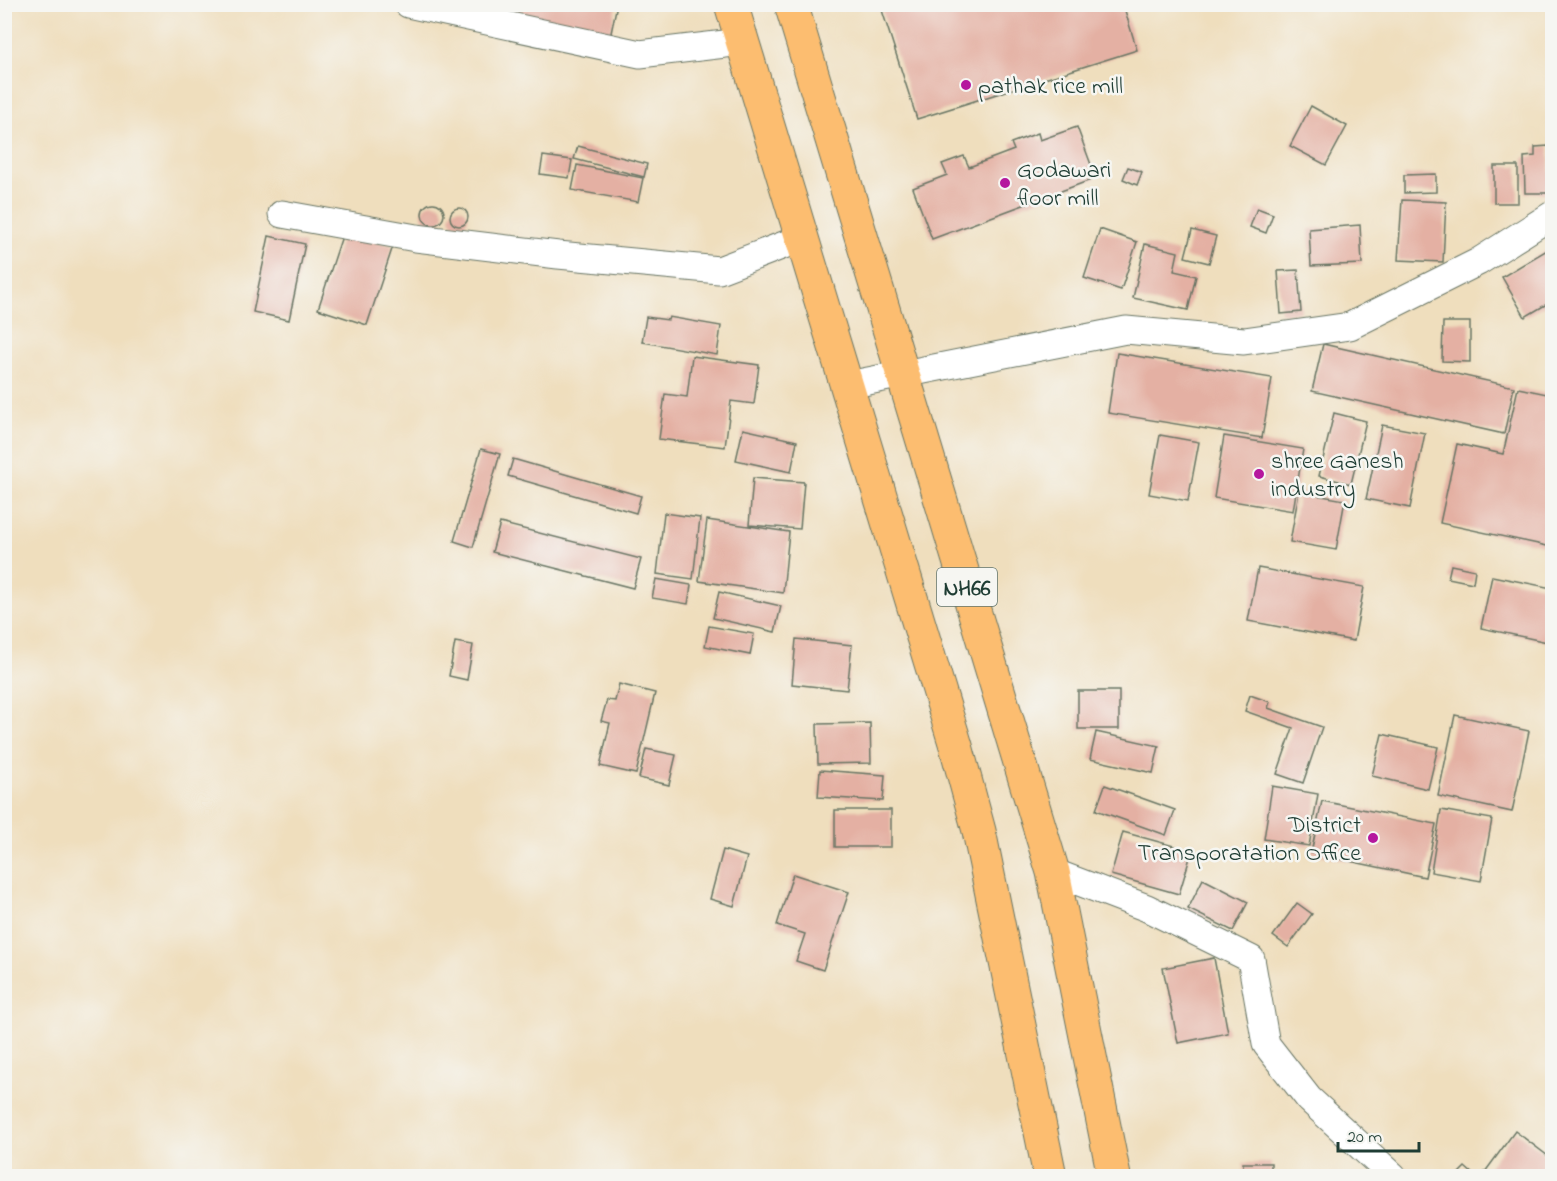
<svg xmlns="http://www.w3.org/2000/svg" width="1557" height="1181" font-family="'Indie Flower',sans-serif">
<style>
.building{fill:#e4b0a3}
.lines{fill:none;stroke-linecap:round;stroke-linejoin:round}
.street-casing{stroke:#687564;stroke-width:29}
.highway-casing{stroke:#687564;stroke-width:35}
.street{stroke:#fff;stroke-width:27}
.highway{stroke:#fcbd6f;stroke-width:33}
.poi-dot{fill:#b5179e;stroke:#f6f6f2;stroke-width:2}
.labels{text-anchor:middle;stroke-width:5;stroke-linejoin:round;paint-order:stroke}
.shield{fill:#f6f6f2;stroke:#60746d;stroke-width:1.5}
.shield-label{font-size:22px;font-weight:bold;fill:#1f3d34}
.poi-label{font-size:24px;fill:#1f3d34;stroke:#f6f6f2;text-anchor:start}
</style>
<rect width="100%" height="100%" fill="#f6f6f2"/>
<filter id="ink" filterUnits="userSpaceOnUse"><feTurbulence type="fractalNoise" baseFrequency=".0167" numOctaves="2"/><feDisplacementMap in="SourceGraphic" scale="12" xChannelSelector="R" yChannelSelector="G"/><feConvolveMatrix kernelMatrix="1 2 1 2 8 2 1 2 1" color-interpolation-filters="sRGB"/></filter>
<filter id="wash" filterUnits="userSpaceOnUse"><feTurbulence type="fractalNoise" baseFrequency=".008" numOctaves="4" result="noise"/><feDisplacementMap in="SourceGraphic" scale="24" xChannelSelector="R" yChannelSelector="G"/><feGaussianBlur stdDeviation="1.35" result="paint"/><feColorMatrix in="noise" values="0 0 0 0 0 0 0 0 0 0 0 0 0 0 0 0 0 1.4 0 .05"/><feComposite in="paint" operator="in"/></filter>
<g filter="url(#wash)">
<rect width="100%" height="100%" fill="#efdebd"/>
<g id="blocks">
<!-- building -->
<g class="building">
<path d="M480,4H617L610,38L479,11Z"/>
<path d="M880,4H1123L1137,50L917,119Z"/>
<path d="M1311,106L1347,126L1326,165L1290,146Z"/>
<path d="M1077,127L1096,178L932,239L913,188L947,175L942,164L964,156L969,167L1014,150L1011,143L1038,133L1040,140Z"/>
<path d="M578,146L647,164L644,177L574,159Z"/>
<path d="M1549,146L1550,193H1525L1524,157L1535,156V147Z"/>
<path d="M543,156L572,160L569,178L540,174Z"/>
<path d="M577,165L643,178L638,202L572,190Z"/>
<rect x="1494" y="166" width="24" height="37"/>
<path d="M1128,167L1142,172L1137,185L1123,179Z"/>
<path d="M1436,174V192L1404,193V175Z"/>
<path d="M1402,200L1446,202L1443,262L1398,260Z"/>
<circle cx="433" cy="214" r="11"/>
<path d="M1257,208L1273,214L1266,233L1250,227Z"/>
<circle cx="459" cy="217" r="9"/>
<path d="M1360,225L1362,264L1311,266L1309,229Z"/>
<path d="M1100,229L1137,242L1121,290L1084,278Z"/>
<path d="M344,230L393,246L367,325L318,309Z"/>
<path d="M1192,230L1216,236L1209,263L1185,257Z"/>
<path d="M269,236L305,244L289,320L253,312Z"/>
<path d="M1145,244L1178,252L1174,271L1196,276L1188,310L1133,298Z"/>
<path d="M1552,247V301L1525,317L1502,277Z"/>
<path d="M1298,270L1301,312L1281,314L1278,271Z"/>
<path d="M646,317L668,320L669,317L721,326L717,355L642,342Z"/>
<path d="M1443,322H1470V362L1442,361Z"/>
<path d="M1323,344L1514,387L1504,434L1312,391Z"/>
<path d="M1117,353L1272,378L1262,438L1108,413Z"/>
<path d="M692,356L759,365L754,404L731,401L725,447L659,439L665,394L687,397Z"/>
<path d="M1518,388L1552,395V547L1440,523L1457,444L1503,454Z"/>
<path d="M1334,413L1366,421L1351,484L1319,476Z"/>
<path d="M1382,425L1425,433L1410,508L1366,499Z"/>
<path d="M743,429L797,441L791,472L736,460Z"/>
<path d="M1160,435L1199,442L1188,501L1149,494Z"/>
<path d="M1224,436L1303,449L1293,511L1214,498Z"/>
<path d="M481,449L500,454L473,547L454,541Z"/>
<path d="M513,459L641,496L636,513L508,476Z"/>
<path d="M753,478L804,482L800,529L749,525Z"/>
<path d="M1299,492L1345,500L1336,550L1290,542Z"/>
<path d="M664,513L700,518L693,579L657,574Z"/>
<path d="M707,520L789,532L783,593L699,581Z"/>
<path d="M500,523L641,559L633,588L492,552Z"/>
<path d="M1451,565L1475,570L1473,583L1448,578Z"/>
<path d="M1258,568L1364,587L1354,641L1248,621Z"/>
<path d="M1492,576L1552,588V643L1481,628Z"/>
<path d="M656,579L691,585L688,604L652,598Z"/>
<path d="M719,592L781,606L775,632L713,618Z"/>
<path d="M709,626L754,634L750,655L705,646Z"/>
<path d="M796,639L852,645L847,690L792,684Z"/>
<path d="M455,642L473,645L467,680L449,676Z"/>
<path d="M619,684L655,693L636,774L600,766L610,723L601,721L607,700L615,701Z"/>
<rect x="1078" y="691" width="41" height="38"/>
<path d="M1250,695L1270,702L1268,708L1322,727L1303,783L1277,774L1293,728L1245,711Z"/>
<path d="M1455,715L1529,731L1512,812L1438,796Z"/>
<path d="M870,723L871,763L818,764L817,724Z"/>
<path d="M1096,732L1159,746L1153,773L1090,759Z"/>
<path d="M1382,734L1438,747L1428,789L1372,776Z"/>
<path d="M646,749L676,755L669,785L639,778Z"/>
<path d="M820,770L885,775L883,801L818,797Z"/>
<path d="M1105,785L1175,810L1166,835L1096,810Z"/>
<path d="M1272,786L1318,794L1309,846L1264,839Z"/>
<path d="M1322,801L1436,824L1425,877L1311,853Z"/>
<rect x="835" y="810" width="56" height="37"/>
<path d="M1441,810L1492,819L1481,881L1431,872Z"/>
<path d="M1123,832L1192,851L1179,894L1111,875Z"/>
<path d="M723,850L747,857L734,906L710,899Z"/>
<path d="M793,874L849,892L823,970L796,961L805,934L777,925Z"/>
<path d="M1203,879L1248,902L1233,931L1188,909Z"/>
<path d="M1297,903L1312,914L1288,947L1273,936Z"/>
<path d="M1214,958L1228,1033L1178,1043L1163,968Z"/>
<path d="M1515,1131L1552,1159V1167L1546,1176H1482Z"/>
<rect x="1243" y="1163" width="28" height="13"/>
<path d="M1465,1167L1475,1176H1456Z"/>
</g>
</g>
</g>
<g filter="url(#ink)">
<use href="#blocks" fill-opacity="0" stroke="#687564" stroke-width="1.5"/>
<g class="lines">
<!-- street casing -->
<g class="street-casing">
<g id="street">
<path d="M408,4L640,54L742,42"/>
<path d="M282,214L416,238L558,255L719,270L802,238"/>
<path d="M848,385L1126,330L1244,341L1350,326L1478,262L1552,215"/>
<path d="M1053,872L1147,908L1251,959L1266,1044L1309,1099L1393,1176"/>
</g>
</g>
<!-- highway casing -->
<g class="highway-casing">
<g id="highway">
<path d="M731,4L956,746L979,831L1050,1176"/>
<path d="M791,4L1053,872L1114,1176"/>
</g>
</g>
<!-- street -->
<use href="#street" class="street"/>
<!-- highway -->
<use href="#highway" class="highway"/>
</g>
</g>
<!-- markers -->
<g class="poi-dot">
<circle cx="966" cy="85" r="6"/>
<circle cx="1005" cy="183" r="6"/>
<circle cx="1259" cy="474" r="6"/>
<circle cx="1373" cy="838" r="6"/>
</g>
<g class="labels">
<!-- shield labels -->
<rect class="shield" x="937" y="568" width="60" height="38" rx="4.5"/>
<g class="shield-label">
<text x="967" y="595">NH66</text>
</g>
<!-- poi labels -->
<g class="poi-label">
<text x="978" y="93">pathak rice mill</text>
<text x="1017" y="177">Godawari<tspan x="1017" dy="28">floor mill</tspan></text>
<text x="1271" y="468">shree Ganesh<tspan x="1271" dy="28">industry</tspan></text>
<text x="1361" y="832" text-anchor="end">District<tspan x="1361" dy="28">Transporatation Office</tspan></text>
</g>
</g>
<!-- margin -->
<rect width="1557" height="1181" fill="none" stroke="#f6f6f2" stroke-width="24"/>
<!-- scale -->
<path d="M1338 1142v9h81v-9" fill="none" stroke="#1f3d34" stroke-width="3"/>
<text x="1347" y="1142" font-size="18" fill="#1f3d34" stroke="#f6f6f2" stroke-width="4.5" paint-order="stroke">20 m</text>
</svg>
